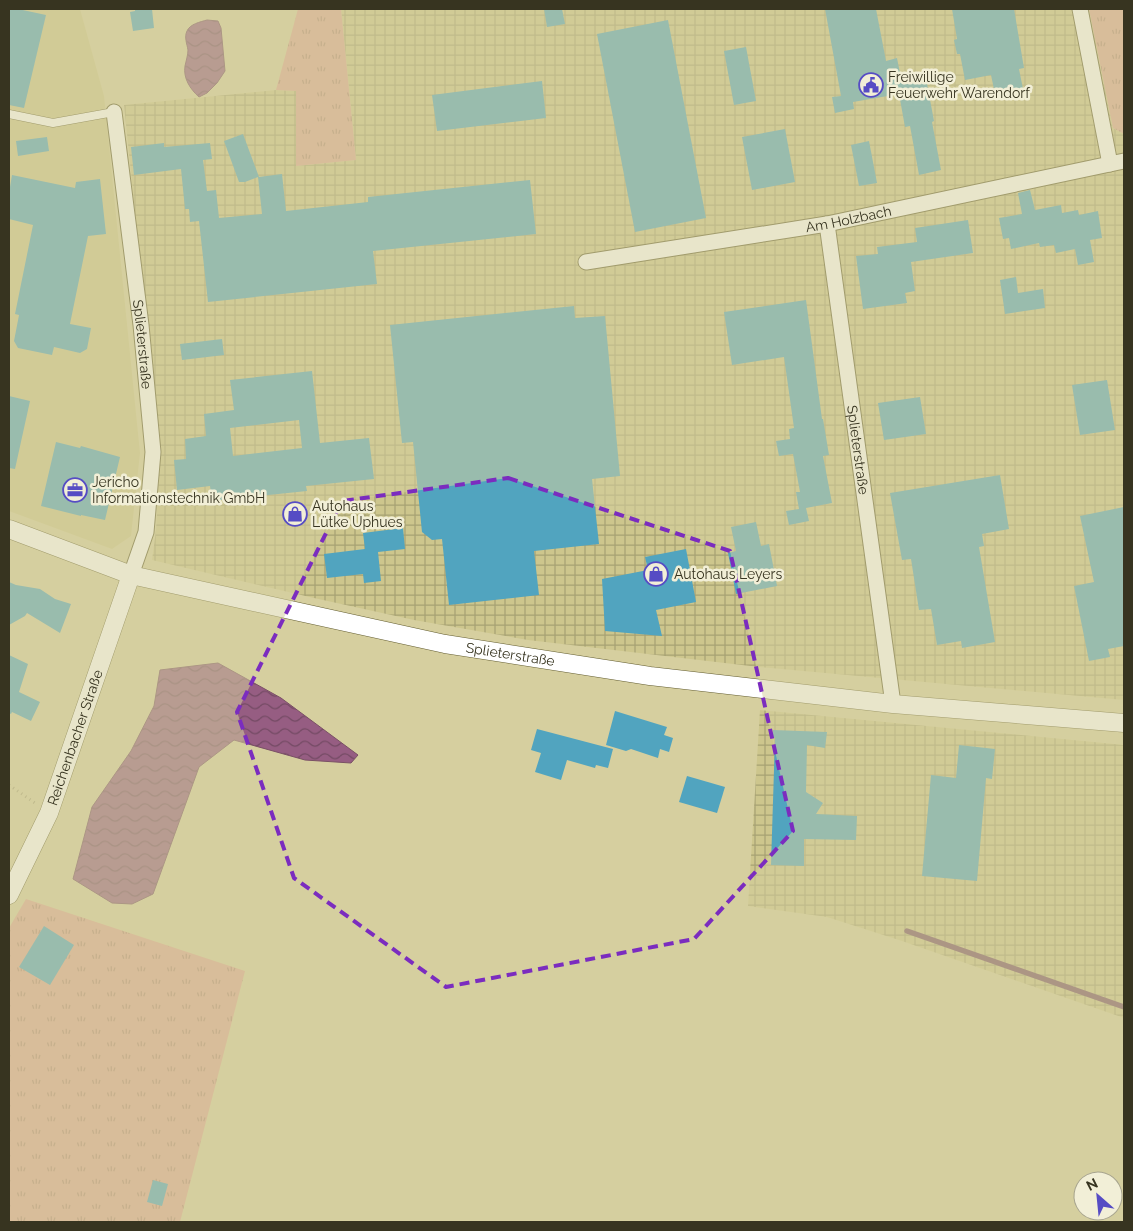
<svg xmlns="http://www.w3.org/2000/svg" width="1133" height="1231" font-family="Raleway,sans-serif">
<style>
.built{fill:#cdc68d}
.industrial{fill:url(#industrial-grid)}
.grass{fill:url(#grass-tufts)}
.water{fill:url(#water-waves);stroke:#7a5165}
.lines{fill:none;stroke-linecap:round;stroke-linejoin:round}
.stream{stroke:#7a5165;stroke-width:5.5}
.building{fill:#51a4bf;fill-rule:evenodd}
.service-casing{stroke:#635d30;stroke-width:9}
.minor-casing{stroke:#635d30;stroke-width:17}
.tertiary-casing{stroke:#635d30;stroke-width:19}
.path{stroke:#a59f78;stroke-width:3;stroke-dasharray:1 4;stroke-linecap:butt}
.service{stroke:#fff;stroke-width:8}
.minor{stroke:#fff;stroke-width:15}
.tertiary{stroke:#fff;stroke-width:18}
.marked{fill:none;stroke:#7b2cbf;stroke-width:4;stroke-dasharray:10 6;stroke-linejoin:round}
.labels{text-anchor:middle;stroke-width:5;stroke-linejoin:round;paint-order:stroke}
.poi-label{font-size:14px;fill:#373420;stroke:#f2efd7;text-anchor:start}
.street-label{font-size:14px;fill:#373420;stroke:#f2efd7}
</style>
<defs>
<pattern id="industrial-grid" width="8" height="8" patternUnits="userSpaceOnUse" patternTransform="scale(1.25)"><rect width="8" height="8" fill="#cdc68d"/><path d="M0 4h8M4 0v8" fill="none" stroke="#a7a273"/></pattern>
<pattern id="grass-tufts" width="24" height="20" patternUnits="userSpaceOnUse" patternTransform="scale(1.25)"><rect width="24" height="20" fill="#dca794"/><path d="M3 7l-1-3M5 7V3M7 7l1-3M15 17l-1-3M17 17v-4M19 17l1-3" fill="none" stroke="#b38978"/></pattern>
<pattern id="water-waves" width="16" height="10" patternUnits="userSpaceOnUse" patternTransform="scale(1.25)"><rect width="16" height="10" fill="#965d82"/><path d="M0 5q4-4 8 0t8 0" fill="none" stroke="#744a64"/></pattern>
</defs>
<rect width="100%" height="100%" fill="#d6cf9f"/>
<!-- built -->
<path class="built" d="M9,9H80L104,96L140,453L131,536L112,549L9,511Z"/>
<!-- industrial -->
<g class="industrial">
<path d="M341,9H1089L1113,128L1124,134V700L759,667L528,640L414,620L314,598L152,560L156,530L160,453L124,105L276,90L296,91V166L356,160Z"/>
<path d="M760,710L1124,745V1018L902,941L827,917L748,906Z"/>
</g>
<!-- grass -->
<g class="grass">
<path d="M298,9H341L356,160L296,166V91L276,90Z"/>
<path d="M1089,9H1124V134L1113,128Z"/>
<path d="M26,899L245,971L180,1222H9V928Z"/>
</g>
<!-- water -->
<g class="water">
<path d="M207,20L218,21L221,28L225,71L217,83L207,93L199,97C190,89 183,78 185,66C186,61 188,55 188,50C187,44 184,37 187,31C190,24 200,22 207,20Z"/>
<path d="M218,663L281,698L358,755L351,763L305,760L234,740L199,767L153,894L132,904L112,903L73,879L92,807L131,751L154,706L160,670Z"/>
</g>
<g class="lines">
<!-- stream -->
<path class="stream" d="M907,931L1124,1007"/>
</g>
<!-- building -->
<g class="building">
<path d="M9,9H18L46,15L24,108L9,105Z"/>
<path d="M135,9H152L154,28L133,31L130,12L135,11Z"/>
<path d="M544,9H562L565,24L547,27Z"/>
<path d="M825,9H876L886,61L897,58L901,78L925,73L934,121L932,122L941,170L919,175L910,126L905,127L899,94L853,102L854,109L835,113L832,97L841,96Z"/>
<path d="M952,9H1014L1024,68L1019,69L1023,89L995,94L991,75L965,80L960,54H957L954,40L957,39Z"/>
<path d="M668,20L706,218L635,232L597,34Z"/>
<path d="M746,47L756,101L734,105L724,51Z"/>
<path d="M542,81L546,118L437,131L432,95Z"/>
<path d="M785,129L795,182L752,190L742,137Z"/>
<path d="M243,134L259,177L282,174L286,211L368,202V197L530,180L536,234L373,251L377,284L208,302L199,221L190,222L189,209H185L181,169L134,175L131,147L164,143V147L210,143L212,159L203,160L207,191L216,190L219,218L262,214L258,177L245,182H239L224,141Z"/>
<path d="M47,137L49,151L18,156L16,141Z"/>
<path d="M869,141L877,183L859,186L851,145Z"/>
<path d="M12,175L75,188L76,182L100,179L106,234L88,236L70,324L91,328L87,349L80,353L54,347L52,355L18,348L14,341L19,315L15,314L33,225L9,219V193Z"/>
<path d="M1030,190L1035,210L1061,205L1062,213L1078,210L1079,215L1098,211L1102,238L1090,240L1094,262L1078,265L1075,249L1056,253L1054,245L1040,247L1039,243L1011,249L1009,238L1003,239L999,218L1022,214L1018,193Z"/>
<path d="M968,220L973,253L911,262L915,291L905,293L907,303L863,309L856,256L878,254L877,247L917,242L915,228Z"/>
<path d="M1016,277L1018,293L1043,289L1045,308L1005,314L1000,280Z"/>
<path d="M806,300L822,419H823L829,455L823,456L832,503L806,508L809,521L789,525L786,511L799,509L796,492H800L793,454L779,456L776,441L790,439L789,429L794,428L784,357L732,365L724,312Z"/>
<path d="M574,306L575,318L605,316L620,476L592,479L599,544L534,551L539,595L449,605L442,539L432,540L422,532L413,442L402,443L390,325Z"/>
<path d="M222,339L224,355L182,360L180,344Z"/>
<path d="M312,371L320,443L369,438L374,479L306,486L307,491L212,501L210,486L177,490L174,460L186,459L185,439L206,436L204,414L234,410L230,380ZM299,420L302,448L233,456L230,428Z"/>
<path d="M1107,380L1115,430L1080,435L1072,385Z"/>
<path d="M9,396L30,401L15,469L9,468Z"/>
<path d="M920,397L926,434L884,440L878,403Z"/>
<path d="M56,442L80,448L81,446L120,457L105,520L81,515V516L41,506Z"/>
<path d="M1000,475L1009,529L982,534L984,546L979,547L995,642L962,648L961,641L937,645L931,609L919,610L911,559L902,560L890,493Z"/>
<path d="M1124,507V646L1108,649L1110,657L1089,661L1074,586L1094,582L1080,516Z"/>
<path d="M756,522L761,546L769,544L777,586L736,594L728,553L736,551L731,527Z"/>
<path d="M403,528L405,549L378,552L381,581L364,583L363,574L327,578L324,554L365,549L363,533Z"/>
<path d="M686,549L696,602L656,610L662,636L605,631L602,579L648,570L645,557Z"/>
<path d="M9,582L16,585L40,589L55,599L71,604L60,633L27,613L25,616L9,625Z"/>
<path d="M9,655L28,664L19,692L40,702L31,721L12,712L11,714L9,713Z"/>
<path d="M615,711L667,727L664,735L673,738L669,752L660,749L658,758L631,749L626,751L606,745Z"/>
<path d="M537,729L613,749L608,768L596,765L595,768L567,760L561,780L535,772L541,753L531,750Z"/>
<path d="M773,730L827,732L825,748L807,745L806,792L823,803L816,814L857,816L856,840L804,839V866L771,865L775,738L773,737Z"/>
<path d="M959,745L995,749L992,779L986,778L977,881L922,876L931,775L956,778Z"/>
<path d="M687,776L725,787L717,813L679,802Z"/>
<path d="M44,926L74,945L50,985L19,967Z"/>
<path d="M153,1180L168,1184L162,1206L147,1202Z"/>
</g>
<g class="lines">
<!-- service casing -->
<g class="service-casing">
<path id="service" d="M9,114L53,123L114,112"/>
</g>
<!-- minor casing -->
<g class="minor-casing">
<g id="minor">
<path d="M1080,9L1110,164"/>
<path id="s1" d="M114,112L141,325L153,452L146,532L131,575"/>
<path id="s2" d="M827,224L893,704"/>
<path id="s3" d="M586,262L827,224L1124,161"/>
</g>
</g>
<!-- tertiary casing -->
<g class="tertiary-casing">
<g id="tertiary">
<path id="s4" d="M9,529L131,575L445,644L650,676L893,704L1124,723"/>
<path id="s5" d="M9,895L49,813L131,575"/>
</g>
</g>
<!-- path -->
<path class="path" d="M9,785L35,803"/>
<!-- service -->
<use href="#service" class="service"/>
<!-- minor -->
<use href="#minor" class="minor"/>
<!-- tertiary -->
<use href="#tertiary" class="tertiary"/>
</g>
<!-- marked area -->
<path d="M0 0H1133V1231H0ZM508,478L730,551L793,831L694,939L446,987L294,878L237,712L342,501Z" fill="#d6cf9f" fill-opacity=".55" fill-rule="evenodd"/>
<path class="marked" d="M508,478L730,551L793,831L694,939L446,987L294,878L237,712L342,501Z"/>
<!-- icons -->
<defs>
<g id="civic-ring" transform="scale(1.25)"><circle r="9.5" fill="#f2efd7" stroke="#564cc4" stroke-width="1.5"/><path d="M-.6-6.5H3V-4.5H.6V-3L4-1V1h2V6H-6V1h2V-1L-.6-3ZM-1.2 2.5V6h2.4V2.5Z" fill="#564cc4"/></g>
<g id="office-ring" transform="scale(1.25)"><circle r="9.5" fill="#f2efd7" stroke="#564cc4" stroke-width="1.5"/><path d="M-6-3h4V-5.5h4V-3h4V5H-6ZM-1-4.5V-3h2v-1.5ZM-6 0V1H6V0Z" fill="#564cc4"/></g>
<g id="shop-ring" transform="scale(1.25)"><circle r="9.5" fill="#f2efd7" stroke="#564cc4" stroke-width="1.5"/><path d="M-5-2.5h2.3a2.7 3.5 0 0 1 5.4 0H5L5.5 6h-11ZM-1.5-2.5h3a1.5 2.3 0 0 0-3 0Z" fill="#564cc4"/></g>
</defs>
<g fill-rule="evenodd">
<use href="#civic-ring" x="871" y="85"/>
<use href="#office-ring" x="75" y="490"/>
<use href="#shop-ring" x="295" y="514"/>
<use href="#shop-ring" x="656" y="574"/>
</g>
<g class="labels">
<!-- poi labels -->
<g class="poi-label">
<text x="888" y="82">Freiwillige<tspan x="888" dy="16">Feuerwehr Warendorf</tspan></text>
<text x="92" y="487">Jericho<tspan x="92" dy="16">Informationstechnik GmbH</tspan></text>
<text x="312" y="511">Autohaus<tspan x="312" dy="16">Lütke Uphues</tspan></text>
<text x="674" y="579">Autohaus Leyers</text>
</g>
<!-- street labels -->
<g class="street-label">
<text dy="5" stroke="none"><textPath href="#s3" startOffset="266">Am Holzbach</textPath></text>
<text dy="5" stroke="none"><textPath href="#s1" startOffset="234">Splieterstraße</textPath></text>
<text dy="5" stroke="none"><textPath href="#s2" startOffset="228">Splieterstraße</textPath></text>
<text dy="5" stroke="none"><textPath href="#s4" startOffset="518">Splieterstraße</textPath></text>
<text dy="5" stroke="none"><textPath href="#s5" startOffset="171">Reichenbacher Straße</textPath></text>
</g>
</g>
<!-- border -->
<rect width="1133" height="1231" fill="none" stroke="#373420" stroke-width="20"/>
<!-- north arrow -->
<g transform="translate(1098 1196) rotate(333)"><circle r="24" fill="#f2efd7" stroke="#a7a48e"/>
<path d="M0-4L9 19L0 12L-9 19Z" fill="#564cc4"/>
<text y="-8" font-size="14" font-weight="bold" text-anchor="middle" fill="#373420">N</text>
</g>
</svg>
